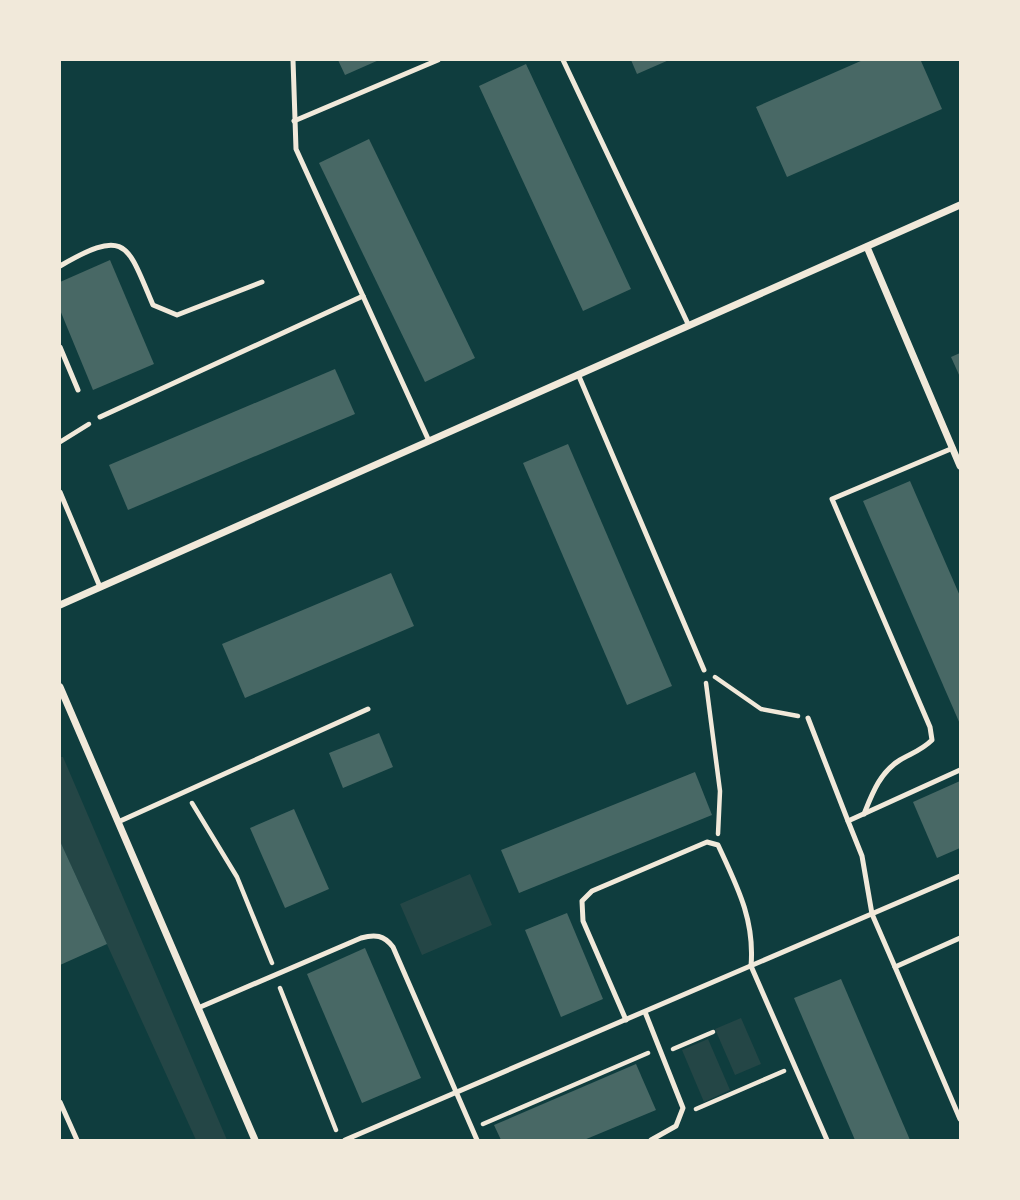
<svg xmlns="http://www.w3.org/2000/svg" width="1020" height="1200" font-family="Rubik,sans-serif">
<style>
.green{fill:#244646}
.building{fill:#486865}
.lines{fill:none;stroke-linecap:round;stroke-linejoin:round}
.path{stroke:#f1e9da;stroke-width:4.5}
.service{stroke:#f1e9da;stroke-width:5}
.minor{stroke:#f1e9da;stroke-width:7}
</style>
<rect width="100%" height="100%" fill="#0f3d3e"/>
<!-- green -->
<g class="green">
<path d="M60,757H63L227,1140H196L60,841Z"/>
<path d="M470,874L492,925L422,955L400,904Z"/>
<path d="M741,1018L761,1064L735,1075L715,1029Z"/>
<path d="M708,1039L730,1090L704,1102L682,1050Z"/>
</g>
<!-- building -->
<g class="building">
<path d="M338,60H379L345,75Z"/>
<path d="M631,60H669L637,74Z"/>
<path d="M863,60H925L921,61L942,109L787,177L756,107Z"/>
<path d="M526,64L631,289L583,311L479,86Z"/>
<path d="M369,139L475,358L425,382L319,163Z"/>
<path d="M110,260L154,364L93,390L60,310V282Z"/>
<path d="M960,353V377L951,357Z"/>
<path d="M335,369L355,414L128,510L109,465Z"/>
<path d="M568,444L672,686L627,705L523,463Z"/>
<path d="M910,481L960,596V724L863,501Z"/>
<path d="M391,573L414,626L245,698L222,644Z"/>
<path d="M379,733L393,767L343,788L329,753Z"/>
<path d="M695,772L712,815L519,893L501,850Z"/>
<path d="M960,781V848L937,858L913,802Z"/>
<path d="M294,809L329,889L285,908L250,828Z"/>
<path d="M60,841L107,944L60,965Z"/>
<path d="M567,913L603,999L561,1017L525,930Z"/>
<path d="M365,948L421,1078L362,1103L307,974Z"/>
<path d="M841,979L910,1140H855L794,998Z"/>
<path d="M636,1064L656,1110L584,1140H501L494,1125Z"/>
</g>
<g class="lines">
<!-- path -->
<g class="path">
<path d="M60,442L89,424"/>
<path d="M715,677L761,709L798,716"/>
<path d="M706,683L720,791L718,834"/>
<path d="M192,803L237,877L272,963"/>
<path d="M280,988L336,1130"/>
<path d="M673,1049L713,1032"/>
<path d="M696,1109L784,1071"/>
<path d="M483,1124L648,1053"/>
</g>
<!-- service -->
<g class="service">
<path d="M293,60L296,149L429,441"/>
<path d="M563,60L689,326"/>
<path d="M294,121L438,60"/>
<path d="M60,266C127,227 127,244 153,305L177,315L262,282"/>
<path d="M60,347L78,390"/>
<path d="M578,374L704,670"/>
<path d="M100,417L363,296"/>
<path d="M60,492L100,587"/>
<path d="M808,718L848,821"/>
<path d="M864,814C872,794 880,772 900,760C912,753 922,750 932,740L930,727L832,499L953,448"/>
<path d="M118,822L368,709"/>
<path d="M960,938L895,967L960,1119"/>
<path d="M895,967L872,914L862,856L848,821L960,770"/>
<path d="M198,1008L361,938C375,934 384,935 393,947L477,1140"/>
<path d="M645,1012L683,1108L676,1126L651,1140"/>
<path d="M626,1020L583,921L582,901L592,891L707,842L718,845C737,886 755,920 751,966L827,1140"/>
<path d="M60,1102L77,1140"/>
<path d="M345,1140L960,876"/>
</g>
<!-- minor -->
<g class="minor">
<path d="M867,247L960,466"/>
<path d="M60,605L960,205"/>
<path d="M60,687L255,1140"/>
</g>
</g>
<!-- border -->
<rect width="1020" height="1200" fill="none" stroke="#f1e9da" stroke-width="122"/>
</svg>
